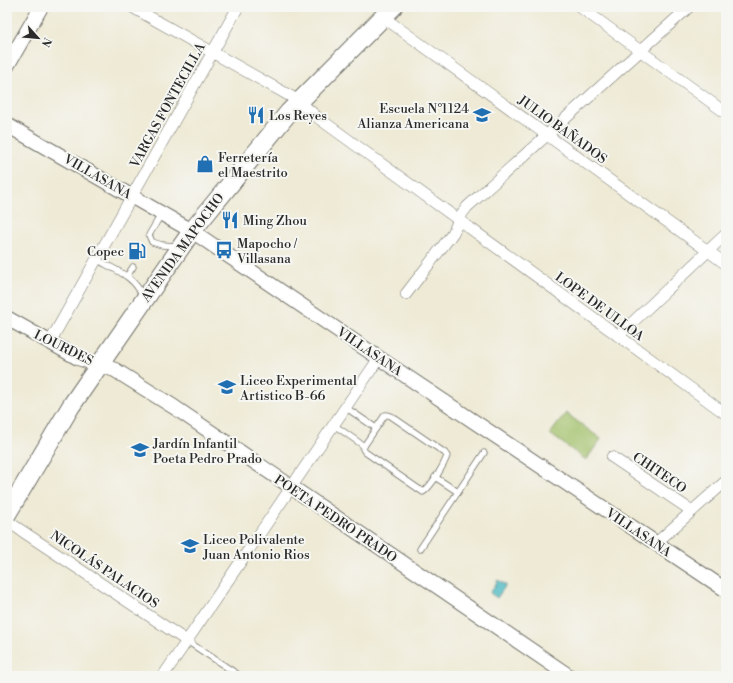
<svg xmlns="http://www.w3.org/2000/svg" width="733" height="683" font-family="'Libre Bodoni',serif">
<style>
.green{fill:#a0bf67;stroke:#667549}
.water{fill:#4bbac2;stroke:#3b7276}
.lines{fill:none;stroke-linecap:round;stroke-linejoin:round}
.service-casing{stroke:#6f6e66;stroke-width:7}
.minor-casing{stroke:#6f6e66;stroke-width:12}
.tertiary-casing{stroke:#6f6e66;stroke-width:16}
.primary-casing{stroke:#6f6e66;stroke-width:20}
.service{stroke:#fff;stroke-width:5.5}
.minor{stroke:#fff;stroke-width:11}
.tertiary{stroke:#fff;stroke-width:14}
.primary{stroke:#fff;stroke-width:18}
.labels{text-anchor:middle;stroke-width:4;stroke-linejoin:round;paint-order:stroke}
.street-label{font-size:13px;fill:#2b2b2b;stroke:#f6f6f2}
.poi-label{font-size:13px;fill:#2b2b2b;stroke:#f6f6f2;text-anchor:start}
</style>
<rect width="100%" height="100%" fill="#f6f6f2"/>
<filter id="ink" filterUnits="userSpaceOnUse"><feTurbulence type="fractalNoise" baseFrequency=".025" numOctaves="2"/><feDisplacementMap in="SourceGraphic" scale="8" xChannelSelector="R" yChannelSelector="G"/><feConvolveMatrix kernelMatrix="1 2 1 2 8 2 1 2 1" color-interpolation-filters="sRGB"/></filter>
<filter id="wash" filterUnits="userSpaceOnUse"><feTurbulence type="fractalNoise" baseFrequency=".012" numOctaves="4" result="noise"/><feDisplacementMap in="SourceGraphic" scale="16" xChannelSelector="R" yChannelSelector="G"/><feGaussianBlur stdDeviation="0.9" result="paint"/><feColorMatrix in="noise" values="0 0 0 0 0 0 0 0 0 0 0 0 0 0 0 0 0 1.4 0 .05"/><feComposite in="paint" operator="in"/></filter>
<g filter="url(#wash)">
<rect width="100%" height="100%" fill="#eeead5"/>
<!-- green -->
<path class="green" d="M566,413L601,439L586,460L550,434Z"/>
<!-- water -->
<path class="water" d="M498,580L506,585L497,598L490,593Z"/>
</g>
<g filter="url(#ink)">
<g class="lines">
<!-- service casing -->
<g class="service-casing">
<g id="service">
<path d="M162,213L149,235L152,242L162,245L178,246"/>
<path d="M96,259C113,269 137,277 142,297"/>
<path d="M127,276L133,267"/>
<path d="M345,407L376,428"/>
<path d="M385,415H388L391,416L445,453L447,456C444,465 431,487 423,492L365,452L363,449L364,446Z"/>
<path d="M334,425L364,446"/>
<path d="M435,477L458,492"/>
<path d="M420,549L484,453"/>
<path d="M187,641L240,676"/>
</g>
</g>
<!-- minor casing -->
<g class="minor-casing">
<g id="minor">
<path d="M132,7L299,101L317,117L726,414"/>
<path d="M580,7L726,113"/>
<path d="M383,17L726,264"/>
<path d="M406,294L453,233L461,215L467,207L689,7"/>
<path d="M618,336L726,234"/>
<path d="M50,342L238,7"/>
<path d="M612,457L692,511"/>
<path d="M7,521L187,641"/>
<path d="M656,543L726,481"/>
<path d="M163,676L379,358"/>
</g>
</g>
<!-- tertiary casing -->
<g class="tertiary-casing">
<g id="tertiary">
<path d="M7,66L41,7"/>
<path d="M7,125L192,231L379,358L726,590"/>
<path d="M7,318L78,358L115,370L174,407L569,676"/>
</g>
</g>
<!-- primary casing -->
<g class="primary-casing">
<path id="primary" d="M7,514L71,406L192,231L289,112L393,7"/>
</g>
<!-- service -->
<use href="#service" class="service"/>
<!-- minor -->
<use href="#minor" class="minor"/>
<!-- tertiary -->
<use href="#tertiary" class="tertiary"/>
<!-- primary -->
<use href="#primary" class="primary"/>
</g>
</g>
<!-- icons -->
<defs>
<g id="restaurant-bare" transform="scale(1.38)"><path d="M-5-6h1v4h1v-4h1v4h1v-4h1v5L-1.5 .5V6h-2V.5L-5-1ZM5-6V6H3V1.5H1.5Q1.5-4 5-6Z" fill="#1f6fb2" stroke="#f6f6f2" stroke-width="2.5" paint-order="stroke"/></g>
<g id="school-bare" transform="scale(1.38)"><path d="M0-5L7-2L0 1L-7-2ZM-4 1L0 2.5L4 1V4Q0 6-4 4Z" fill="#1f6fb2" stroke="#f6f6f2" stroke-width="2.5" paint-order="stroke"/></g>
<g id="shop-bare" transform="scale(1.38)"><path d="M-5-2.5h2.3a2.7 3.5 0 0 1 5.4 0H5L5.5 6h-11ZM-1.5-2.5h3a1.5 2.3 0 0 0-3 0Z" fill="#1f6fb2" stroke="#f6f6f2" stroke-width="2.5" paint-order="stroke"/></g>
<g id="bus-bare" transform="scale(1.38)"><path d="M-5-6H5V4H4V6H2V4H-2V6H-4V4H-5ZM-3.5-4V0h7V-4ZM-3.5 1.2v1.5H-2V1.2ZM2 1.2v1.5H3.5V1.2Z" fill="#1f6fb2" stroke="#f6f6f2" stroke-width="2.5" paint-order="stroke"/></g>
<g id="fuel-bare" transform="scale(1.38)"><path d="M-5.5-6h7V0h2V4h1.3V-2.5L3-4.5l.8-.8L6-3V5H2.5V1h-1V6h-7ZM-4.2-4.7v3.2H.2V-4.7Z" fill="#1f6fb2" stroke="#f6f6f2" stroke-width="2.5" paint-order="stroke"/></g>
</defs>
<g fill-rule="evenodd">
<use href="#restaurant-bare" x="256" y="115"/>
<use href="#school-bare" x="482" y="115"/>
<use href="#shop-bare" x="205" y="164"/>
<use href="#restaurant-bare" x="230" y="220"/>
<use href="#bus-bare" x="224" y="250"/>
<use href="#fuel-bare" x="137" y="251"/>
<use href="#school-bare" x="227" y="387"/>
<use href="#school-bare" x="140" y="450"/>
<use href="#school-bare" x="190" y="546"/>
</g>
<g class="labels">
<!-- street labels -->
<g class="street-label">
<text transform="translate(167 105) rotate(-61)" y="5">VARGAS FONTECILLA</text>
<text transform="translate(563 129) rotate(36)" y="5">JULIO BAÑADOS</text>
<text transform="translate(98 176) rotate(30)" y="5">VILLASANA</text>
<text transform="translate(182 247) rotate(-54)" y="5">AVENIDA MAPOCHO</text>
<text transform="translate(600 306) rotate(36)" y="5">LOPE DE ULLOA</text>
<text transform="translate(64 347) rotate(26)" y="5">LOURDES</text>
<text transform="translate(370 351) rotate(34)" y="5">VILLASANA</text>
<text transform="translate(660 472) rotate(34)" y="5">CHITECO</text>
<text transform="translate(336 518) rotate(34)" y="5">POETA PEDRO PRADO</text>
<text transform="translate(639 532) rotate(34)" y="5">VILLASANA</text>
<text transform="translate(105 569) rotate(34)" y="5">NICOLÁS PALACIOS</text>
</g>
<!-- poi labels -->
<g class="poi-label">
<text x="469" y="113" text-anchor="end">Escuela N°1124<tspan x="469" dy="15">Alianza Americana</tspan></text>
<text x="269" y="120">Los Reyes</text>
<text x="218" y="162">Ferretería<tspan x="218" dy="15">el Maestrito</tspan></text>
<text x="243" y="225">Ming Zhou</text>
<text x="237" y="248">Mapocho /<tspan x="237" dy="15">Villasana</tspan></text>
<text x="124" y="256" text-anchor="end">Copec</text>
<text x="240" y="385">Liceo Experimental<tspan x="240" dy="15">Artistico B-66</tspan></text>
<text x="153" y="448">Jardín Infantil<tspan x="153" dy="15">Poeta Pedro Prado</tspan></text>
<text x="203" y="544">Liceo Polivalente<tspan x="203" dy="15">Juan Antonio Rios</tspan></text>
</g>
</g>
<!-- margin -->
<rect width="733" height="683" fill="none" stroke="#f6f6f2" stroke-width="24"/>
<!-- north arrow -->
<g transform="translate(38 38) rotate(117)" stroke="#f6f6f2" stroke-width="3" paint-order="stroke">
<path d="M0-3L7 15L0 10L-7 15Z" fill="#2b2b2b"/>
<text y="-6" font-size="11" font-weight="bold" text-anchor="middle" fill="#2b2b2b">N</text>
</g>
</svg>
